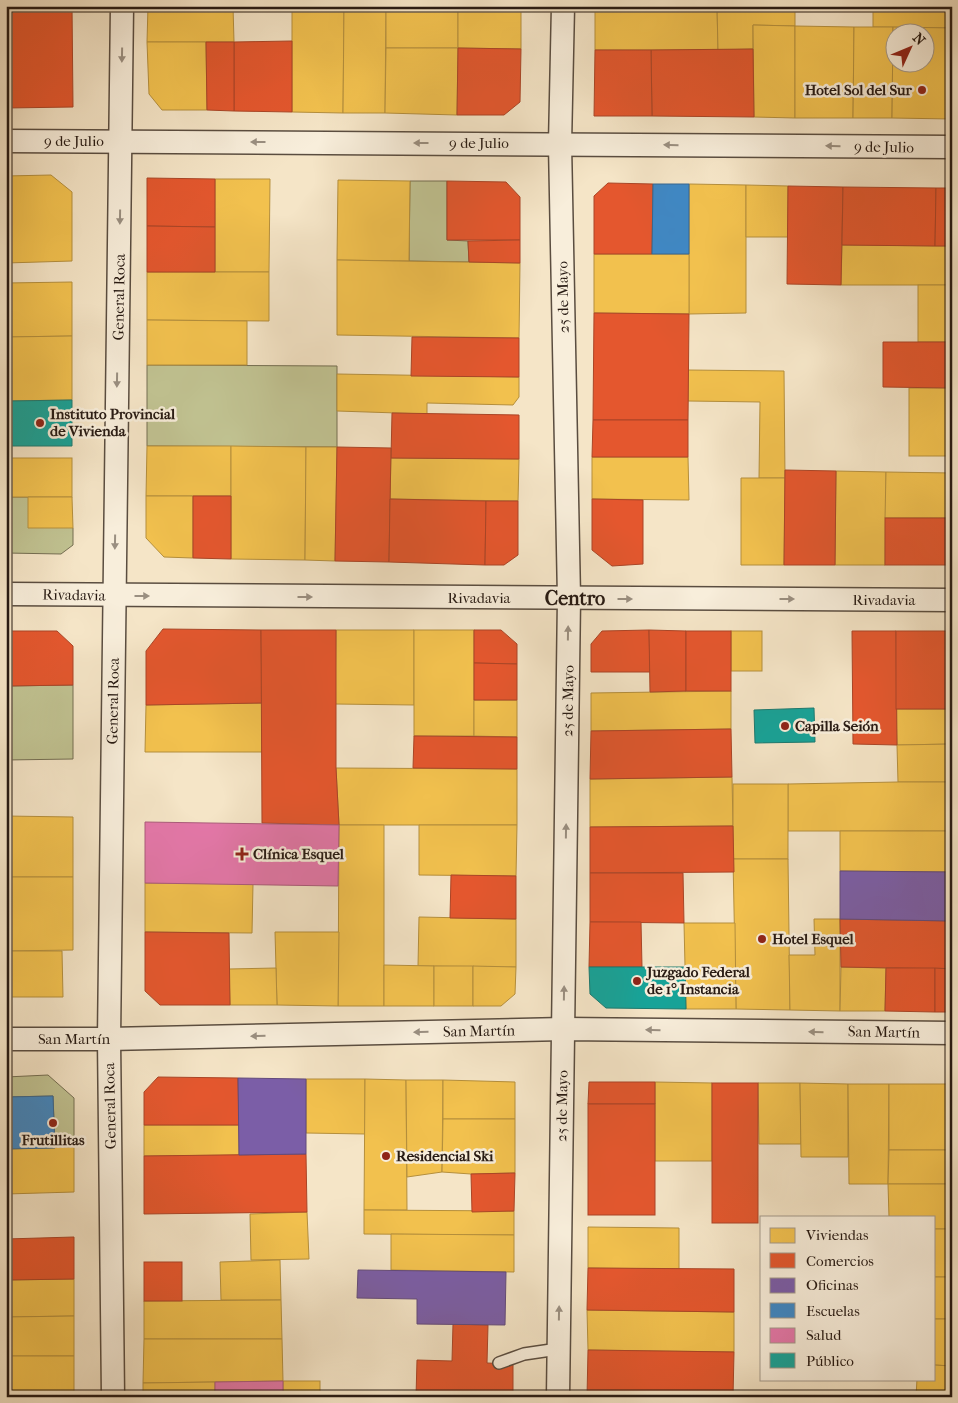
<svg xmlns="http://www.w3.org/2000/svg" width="958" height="1403" font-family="'IM FELL French Canon',serif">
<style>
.green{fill:#c1c392;stroke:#746e52}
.homes{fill:#f2c14e;stroke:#b58f3c;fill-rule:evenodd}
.shops{fill:#e4572e;stroke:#ab4526}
.offices{fill:#7b5ea7;stroke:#624a7b}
.schools{fill:#3f88c5;stroke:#386790}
.health{fill:#e377a8;stroke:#ab5b7b}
.public{fill:#17a398;stroke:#1c7a70}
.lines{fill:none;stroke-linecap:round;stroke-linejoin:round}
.lane-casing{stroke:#5a4d40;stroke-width:14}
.street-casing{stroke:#5a4d40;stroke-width:25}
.lane{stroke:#f8eedb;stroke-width:11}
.street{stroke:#f8eedb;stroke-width:22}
.oneway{fill:#9a8f81}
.poi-dot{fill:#8f2418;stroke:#f8eedb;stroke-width:2}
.labels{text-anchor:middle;stroke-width:5;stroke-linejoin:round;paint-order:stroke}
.poi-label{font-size:15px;font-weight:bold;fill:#271a13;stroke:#f8eedb;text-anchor:start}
.street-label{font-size:15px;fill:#271a13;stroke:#f8eedb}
.district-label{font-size:20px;font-weight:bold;fill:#271a13;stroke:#f8eedb}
</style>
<rect width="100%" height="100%" fill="#f5e5c7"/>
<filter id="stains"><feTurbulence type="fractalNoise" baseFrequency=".004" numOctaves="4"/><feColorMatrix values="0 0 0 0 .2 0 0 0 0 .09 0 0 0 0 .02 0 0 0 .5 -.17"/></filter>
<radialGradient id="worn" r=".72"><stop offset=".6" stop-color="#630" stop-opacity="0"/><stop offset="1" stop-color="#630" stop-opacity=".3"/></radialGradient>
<!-- green -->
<g class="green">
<path d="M410,181H447V240L468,241L469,262L409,261Z"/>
<path d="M147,365L337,366V447L147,446Z"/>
<path d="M6,497H28L73,528V545L61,554L6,553Z"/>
<path d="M73,685V759L6,760V686Z"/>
<path d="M48,1075L74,1098V1147L55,1148L53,1096L6,1097V1077Z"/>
</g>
<!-- homes -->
<g class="homes">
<path d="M148,6H233L234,42H147Z"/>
<path d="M292,6H344L343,113L292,112Z"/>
<path d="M344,6H386L385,113H343Z"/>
<rect x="386" y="6" width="72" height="42"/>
<path d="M458,6H521V49L458,48Z"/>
<path d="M595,6H717L718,50H595Z"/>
<path d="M717,6H795V26L753,25V49L718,50Z"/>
<path d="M873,6H952V28L873,27Z"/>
<path d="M753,25L795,26V118L754,117Z"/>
<path d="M795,26L854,27L853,118H795Z"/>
<path d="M854,27H893L892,118H853Z"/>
<path d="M893,27L952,28V119L892,118ZM896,32H926V62H896Z"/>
<path d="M147,42H206L207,110H162L149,94Z"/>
<path d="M386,48H458L457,115L385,113Z"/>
<path d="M51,175L72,192V261L6,263V176Z"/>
<path d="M215,179H270L269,272H215Z"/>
<path d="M338,180L410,181L409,261L337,260Z"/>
<path d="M689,184L746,185V313L689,314Z"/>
<path d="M746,185L788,186V237H746Z"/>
<path d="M842,245L952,246V285H841Z"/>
<path d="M594,254H689V314L594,313Z"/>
<path d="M337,260L520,263L519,338L337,335Z"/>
<path d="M147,272H269V321L147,320Z"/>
<path d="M72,282V336L6,337V283Z"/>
<rect x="918" y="285" width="34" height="57"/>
<path d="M147,320L247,321V365H147Z"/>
<path d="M72,336V400L6,401V337Z"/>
<path d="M688,370L784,371L785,478H759L760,402L688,401Z"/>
<path d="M337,374L519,377V397L513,405L427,403V414L337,411Z"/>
<rect x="909" y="388" width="43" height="68"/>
<path d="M147,446H231V496H146Z"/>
<path d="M231,446L306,447L305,560L231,559Z"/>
<path d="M306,447H337L335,561L305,560Z"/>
<path d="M592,457H688L689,500L592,499Z"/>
<rect x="6" y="458" width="66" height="39"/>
<path d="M391,458L519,459L518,501L390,499Z"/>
<path d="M836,471L886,472L885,565H835Z"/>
<path d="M886,472L952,473V518H885Z"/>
<path d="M741,478H785L784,565H741Z"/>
<path d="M146,496H193V558L164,557L146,538Z"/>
<path d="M28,497H72L73,528H28Z"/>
<path d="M336,630H414V705L335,704Z"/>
<rect x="414" y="630" width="60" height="106"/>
<rect x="731" y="631" width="31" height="40"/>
<path d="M731,691V729L591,731V693Z"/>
<path d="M474,700H517V737L474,736Z"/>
<path d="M262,703V752H145L146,705Z"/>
<path d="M896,709H952V744L897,745Z"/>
<path d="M952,744V782H898L897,745Z"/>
<path d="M336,768L517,769V825H339Z"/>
<path d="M732,777L733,826L590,827V779Z"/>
<path d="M898,782H952V831H788V784Z"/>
<rect x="733" y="784" width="55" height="75"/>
<path d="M6,816L73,817V877H6Z"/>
<path d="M339,825H384V1006H338Z"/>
<path d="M419,825H517L516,876L419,875Z"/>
<path d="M840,831H952V872L840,871Z"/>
<path d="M733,859H788L790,1010L736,1009Z"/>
<path d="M6,877H73V950L6,951Z"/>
<path d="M145,883L253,884L252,933L145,932Z"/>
<path d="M419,917L516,919V967L418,966Z"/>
<path d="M814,919H840V1011L790,1010L789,955H815Z"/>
<path d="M684,923H735L736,1009H686Z"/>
<path d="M275,932H339L338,1006L277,1005Z"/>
<path d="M6,951H62L63,997H6Z"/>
<path d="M384,965L434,966V1006H384Z"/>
<rect x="434" y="966" width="39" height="40"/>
<path d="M473,966L516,967L515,994L501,1006H473Z"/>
<path d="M841,967L886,968L885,1011H840Z"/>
<path d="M276,968L277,1005H230L229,969Z"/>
<path d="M306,1079H365V1134L306,1133Z"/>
<path d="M365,1079L406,1080L407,1210H364Z"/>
<path d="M406,1080H443L442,1172L407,1177Z"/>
<path d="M443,1080L515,1082V1119H443Z"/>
<path d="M655,1082L712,1083V1161H655Z"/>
<path d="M758,1083H800L801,1144H759Z"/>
<path d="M800,1083L848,1084V1157H801Z"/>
<path d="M848,1084H889L888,1184H849Z"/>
<path d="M889,1084H947L952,1088V1150H889Z"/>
<path d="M443,1119H515V1173L471,1174L442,1172Z"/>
<path d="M144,1125H239V1155L144,1156Z"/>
<path d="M74,1147V1192L6,1194V1149Z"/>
<path d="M889,1150H952V1184H888Z"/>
<path d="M888,1184H952V1229H934V1217H889Z"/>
<path d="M364,1210L514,1211V1235L364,1234Z"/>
<path d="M307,1212L309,1259L251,1260L250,1214Z"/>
<path d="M588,1227L679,1228V1269L588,1268Z"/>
<rect x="934" y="1229" width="18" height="48"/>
<path d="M391,1234L514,1235V1272L391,1270Z"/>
<path d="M280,1260L281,1300H221L220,1262Z"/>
<rect x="934" y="1277" width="18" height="42"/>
<path d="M74,1279V1316L6,1317V1280Z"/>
<path d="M281,1300L282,1339H144V1301Z"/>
<path d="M587,1310L734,1312V1352L588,1350Z"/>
<path d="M74,1316V1356H6V1317Z"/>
<path d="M934,1319H952V1366L934,1365Z"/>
<path d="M144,1339H282L283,1381L143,1383Z"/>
<path d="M6,1356H74V1395L6,1397Z"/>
<path d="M934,1365L952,1366V1397H916L917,1379H934Z"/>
<rect x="283" y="1381" width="37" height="16"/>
<path d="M215,1382V1397H143V1383Z"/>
<path d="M74,1395V1397H17Z"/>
</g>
<!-- shops -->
<g class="shops">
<path d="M6,6H72L73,107L6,108Z"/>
<path d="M292,41V112L234,111V42Z"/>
<path d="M206,42H234V111L207,110Z"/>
<path d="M458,48L521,49L520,102L504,115H457Z"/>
<path d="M753,49L754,117L652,116L651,50Z"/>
<path d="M595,50H651L652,116H594Z"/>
<path d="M147,178L215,179V227L147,226Z"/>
<path d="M447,181L506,182L520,197V240H447Z"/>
<path d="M608,183L653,184L652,254H594V196Z"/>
<path d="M788,186L843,187L841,285L787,284Z"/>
<path d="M843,187L936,188L935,246L842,245Z"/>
<path d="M936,188H952V246H935Z"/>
<path d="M147,226L215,227V272H147Z"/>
<path d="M520,240V263L469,262L468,241Z"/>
<path d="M594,313L689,314L688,420H593Z"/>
<path d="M412,337L519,338V377L411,376Z"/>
<path d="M883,342H952V388L883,387Z"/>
<path d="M392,413L519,415V459L391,458Z"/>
<path d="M593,420H688V457H592Z"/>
<path d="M337,447L391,448L389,562L335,561Z"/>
<path d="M785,470L836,471L835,565H784Z"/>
<path d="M193,496H231V559L193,558Z"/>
<path d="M390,499L486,501L485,565L389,562Z"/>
<path d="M592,499L643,500V564L612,566L592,550Z"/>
<path d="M486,501H518V555L504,565H485Z"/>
<rect x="885" y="518" width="67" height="47"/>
<path d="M163,629L261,630L262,703L146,705V651Z"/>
<path d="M261,630H336V768L339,825L262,823Z"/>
<path d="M474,630H501L517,644V664L474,663Z"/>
<path d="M649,630L650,672H591V644L602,631Z"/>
<path d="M649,630L686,631V691L650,692Z"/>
<path d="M6,631H57L73,646V685L6,686Z"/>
<rect x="686" y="631" width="45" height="60"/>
<path d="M852,631H896L897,745L853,744Z"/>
<rect x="896" y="631" width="56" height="78"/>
<path d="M474,663L517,664V700H474Z"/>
<path d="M731,729L732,777L590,779L591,731Z"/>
<path d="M414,736L517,737V769L413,768Z"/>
<path d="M733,826L734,872L590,873V827Z"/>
<path d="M590,873H683L684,923L590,922Z"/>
<path d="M451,875L516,876V919L450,918Z"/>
<path d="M840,919L952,921V969L841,967Z"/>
<path d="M590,922H641L642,967H589Z"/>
<path d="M145,932L229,933L230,1005H160L145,991Z"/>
<path d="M886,968H935V1012L885,1011Z"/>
<path d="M935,968L952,969V1012H935Z"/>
<path d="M158,1077L238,1078L239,1125H144V1092Z"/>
<path d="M589,1082H655V1104H588Z"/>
<rect x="712" y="1083" width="46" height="140"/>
<rect x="588" y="1104" width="67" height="111"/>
<path d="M306,1154L307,1212L144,1214V1156Z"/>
<path d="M515,1173L514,1211L472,1212L471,1174Z"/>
<path d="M74,1237V1279L6,1280V1239Z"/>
<rect x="144" y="1262" width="38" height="39"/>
<path d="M588,1268L734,1269V1312L587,1310Z"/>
<path d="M453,1324L488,1325L487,1363L513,1364V1397H416L417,1360L452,1361Z"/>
<path d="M588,1350L734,1352L733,1397H587Z"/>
</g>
<!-- offices -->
<g class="offices">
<path d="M840,871L952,872V921L840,919Z"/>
<path d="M238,1078L306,1079V1154L239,1155Z"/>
<path d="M358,1270L506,1272L505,1325L417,1324V1299L357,1298Z"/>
</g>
<!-- schools -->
<g class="schools">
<path d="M653,184H689V254H652Z"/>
<path d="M53,1096L55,1148L6,1149V1097Z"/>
</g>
<!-- health -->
<g class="health">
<path d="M145,822L339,825L338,886L145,883Z"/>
<path d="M283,1381V1397H215V1382Z"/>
</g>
<!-- public -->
<g class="public">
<path d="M72,400V446H8V401Z"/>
<path d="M814,708L815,742L755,743L754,710Z"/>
<path d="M589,967H685L686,1009L606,1008L590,994Z"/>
</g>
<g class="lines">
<!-- lane casing -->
<g class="lane-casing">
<path id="lane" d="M499,1363L524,1354L558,1349"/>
</g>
<!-- street casing -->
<g class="street-casing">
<g id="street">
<path d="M6,141L952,147"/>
<path d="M6,594L952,600"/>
<path d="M6,1039H109L564,1029L952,1033"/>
<path d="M113,1397L109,1039L122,6"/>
<path d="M558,1397L569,598L560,144L563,6"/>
</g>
</g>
<!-- lane -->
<use href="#lane" class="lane"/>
<!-- street -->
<use href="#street" class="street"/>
</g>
<!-- one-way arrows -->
<defs><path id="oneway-solid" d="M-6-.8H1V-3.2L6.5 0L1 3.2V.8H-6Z" transform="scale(1.25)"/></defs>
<g class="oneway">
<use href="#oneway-solid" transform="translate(122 55) rotate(91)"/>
<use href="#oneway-solid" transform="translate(258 142) rotate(-180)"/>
<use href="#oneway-solid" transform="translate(421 143) rotate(-180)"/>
<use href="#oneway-solid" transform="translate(671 145) rotate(-179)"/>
<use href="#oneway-solid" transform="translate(833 146) rotate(-179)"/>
<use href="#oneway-solid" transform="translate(120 217) rotate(91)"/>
<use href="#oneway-solid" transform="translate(117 380) rotate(91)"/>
<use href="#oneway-solid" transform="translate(115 542) rotate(91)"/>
<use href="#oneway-solid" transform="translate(142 596)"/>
<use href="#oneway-solid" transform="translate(305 597)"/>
<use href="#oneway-solid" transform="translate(625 599)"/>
<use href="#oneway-solid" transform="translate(787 599)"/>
<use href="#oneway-solid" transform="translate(568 633) rotate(-89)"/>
<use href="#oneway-solid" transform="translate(566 831) rotate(-89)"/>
<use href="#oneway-solid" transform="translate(564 993) rotate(-89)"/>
<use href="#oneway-solid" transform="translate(653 1030) rotate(-179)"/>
<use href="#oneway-solid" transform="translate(421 1032) rotate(179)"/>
<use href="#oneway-solid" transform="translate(816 1032) rotate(-179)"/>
<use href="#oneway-solid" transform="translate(258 1036) rotate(179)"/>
<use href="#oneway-solid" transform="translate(559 1313) rotate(-89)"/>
</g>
<!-- markers -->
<g class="poi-dot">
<circle cx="922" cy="90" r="5"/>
<circle cx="40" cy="423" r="5"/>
<circle cx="785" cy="726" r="5"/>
<path d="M239.5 846.5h5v5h5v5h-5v5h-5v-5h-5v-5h5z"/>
<circle cx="762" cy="939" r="5"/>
<circle cx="637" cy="981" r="5"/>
<circle cx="53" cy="1123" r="5"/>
<circle cx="386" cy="1156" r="5"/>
</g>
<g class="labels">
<!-- poi labels -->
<g class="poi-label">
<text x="912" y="95" text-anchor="end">Hotel Sol del Sur</text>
<text x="50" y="419">Instituto Provincial<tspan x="50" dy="17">de Vivienda</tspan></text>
<text x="795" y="731">Capilla Seión</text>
<text x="253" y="859">Clínica Esquel</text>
<text x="772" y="944">Hotel Esquel</text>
<text x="647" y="977">Juzgado Federal<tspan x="647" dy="17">de 1° Instancia</tspan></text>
<text x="53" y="1145" text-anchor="middle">Frutillitas</text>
<text x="396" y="1161">Residencial Ski</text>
</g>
<!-- street labels -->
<g class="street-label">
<text x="74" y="146">9 de Julio</text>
<text x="479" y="148">9 de Julio</text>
<text transform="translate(884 147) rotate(1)" y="5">9 de Julio</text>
<text transform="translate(119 297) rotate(-89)" y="5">General Roca</text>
<text transform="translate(563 297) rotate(-91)" y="5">25 de Mayo</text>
<text transform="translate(74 595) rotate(1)" y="5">Rivadavia</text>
<text x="479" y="603">Rivadavia</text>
<text x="884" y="605">Rivadavia</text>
<text transform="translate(113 701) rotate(-89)" y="5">General Roca</text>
<text transform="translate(568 701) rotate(-89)" y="5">25 de Mayo</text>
<text transform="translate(479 1031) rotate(-1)" y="5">San Martín</text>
<text transform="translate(884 1032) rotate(1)" y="5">San Martín</text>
<text x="74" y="1044">San Martín</text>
<text transform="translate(110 1106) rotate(-91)" y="5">General Roca</text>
<text transform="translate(562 1106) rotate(-89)" y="5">25 de Mayo</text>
</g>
<!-- district labels -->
<g class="district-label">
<text x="575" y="605">Centro</text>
</g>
</g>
<!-- margin -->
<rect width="958" height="1403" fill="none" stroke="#f5e5c7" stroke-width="25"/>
<rect x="8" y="8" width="943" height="1388" fill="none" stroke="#271a13" stroke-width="2.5"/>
<rect x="12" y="12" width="933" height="1378" fill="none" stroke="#271a13"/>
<!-- legend -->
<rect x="760" y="1216" width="175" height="165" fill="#f8eedb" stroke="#a4998b"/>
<rect x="770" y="1228" width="25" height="15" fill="#f2c14e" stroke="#a4998b"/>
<text x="806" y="1240" font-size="15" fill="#271a13">Viviendas</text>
<rect x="770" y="1253" width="25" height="15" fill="#e4572e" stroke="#a4998b"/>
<text x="806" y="1266" font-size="15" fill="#271a13">Comercios</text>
<rect x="770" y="1278" width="25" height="15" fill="#7b5ea7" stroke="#a4998b"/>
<text x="806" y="1290" font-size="15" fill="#271a13">Oficinas</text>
<rect x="770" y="1303" width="25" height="15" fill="#3f88c5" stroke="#a4998b"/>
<text x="806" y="1316" font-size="15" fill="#271a13">Escuelas</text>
<rect x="770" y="1328" width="25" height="15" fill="#e377a8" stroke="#a4998b"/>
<text x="806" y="1340" font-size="15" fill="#271a13">Salud</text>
<rect x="770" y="1353" width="25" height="15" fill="#17a398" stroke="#a4998b"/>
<text x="806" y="1366" font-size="15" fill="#271a13">Público</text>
<!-- north arrow -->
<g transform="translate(910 48) rotate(46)"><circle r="24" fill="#f8eedb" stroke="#a4998b"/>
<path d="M0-4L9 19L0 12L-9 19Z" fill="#8f2418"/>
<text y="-8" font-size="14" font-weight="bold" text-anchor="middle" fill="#271a13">N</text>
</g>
<rect width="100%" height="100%" filter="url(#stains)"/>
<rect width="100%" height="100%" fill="url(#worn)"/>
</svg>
